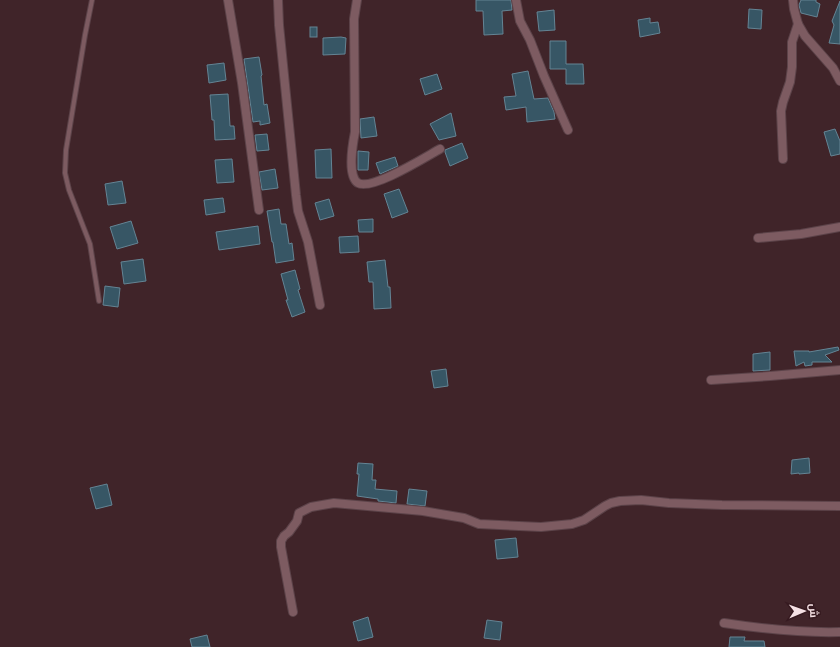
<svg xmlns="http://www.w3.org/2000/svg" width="840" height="647" font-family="Manrope,Cairo,sans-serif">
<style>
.building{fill:#375665;stroke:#648494}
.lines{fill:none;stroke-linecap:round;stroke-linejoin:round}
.lane-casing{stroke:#5c4349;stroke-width:6}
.street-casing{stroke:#5c4349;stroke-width:10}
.lane{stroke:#7d5b61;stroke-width:4}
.street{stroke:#7d5b61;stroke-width:8}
</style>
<rect width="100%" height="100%" fill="#402429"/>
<!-- building -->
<g class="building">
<path d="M476,0H511L512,10L502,11L503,34L484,35L483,11H476Z"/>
<path d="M801,0H816V2L820,4L817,17L801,13L799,5Z"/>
<path d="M840,1V44L829,43L834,25L832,21Z"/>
<path d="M749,9L762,10L761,29L748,28Z"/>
<path d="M554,10L555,30L539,31L537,12Z"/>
<path d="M650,18V23L658,22L660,33L640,37L638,20Z"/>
<rect x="310" y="27" width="7" height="10"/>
<path d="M341,37L346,38L345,54L323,55V38Z"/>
<path d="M550,41H566V64H583L584,84H566V69H550Z"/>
<path d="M259,57L262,75L261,76L264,105L267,104L270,123L260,125V121L253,122L244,59Z"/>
<path d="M224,63L226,80L209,83L207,65Z"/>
<path d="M528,71L534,99L548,98L554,112L555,119L527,122L526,107L506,110L504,97L516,96L512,74Z"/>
<path d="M437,74L442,89L425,95L420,79Z"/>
<path d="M228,94L230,126H234L235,139L215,140L214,120H212L210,95Z"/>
<path d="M451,113L456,136L439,140L430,124Z"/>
<path d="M374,117L377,136L361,138L360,119Z"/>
<path d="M835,129L840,141V154L831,156L824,132Z"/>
<path d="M267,134L269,150L257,151L255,135Z"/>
<path d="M462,143L468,158L450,166L445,152V150Z"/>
<path d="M331,149L332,178H316L315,150Z"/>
<path d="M358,151L369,152L368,170H358Z"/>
<path d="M395,157L398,166L380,174L376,163Z"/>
<path d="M232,159L234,182L217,183L215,160Z"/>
<path d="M275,169L278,188L262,190L259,172Z"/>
<path d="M122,181L126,203L108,205L105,184Z"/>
<path d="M399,189L408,212L392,218L384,194Z"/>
<path d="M223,198L225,212L206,215L204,200Z"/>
<path d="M329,199L334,216L320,220L315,203Z"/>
<path d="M279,209L281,224H286L289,244L292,243L294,260L276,263L273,242H272L267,211Z"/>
<path d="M373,219V232H359L358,220Z"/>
<path d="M131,221L138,243L117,249L110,227Z"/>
<path d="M258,226L260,244L219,250L216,232Z"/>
<path d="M358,236L359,252L340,253L339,237Z"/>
<path d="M143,259L146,281L124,284L121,262Z"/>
<path d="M385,260L388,287H390L391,308L374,309L373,282H369L367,262Z"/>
<path d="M295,270L300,289L298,290L305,312L292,317L286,300H288L281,274Z"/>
<path d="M105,286L120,288L118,307L103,305Z"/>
<path d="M838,347L839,350L825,355L832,362H812V365L805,366L804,362L796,366L794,351H809V352Z"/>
<path d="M770,352V370L753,371V354Z"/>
<path d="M446,369L448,386L434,388L431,371Z"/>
<path d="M809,458L810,473L799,474V473L791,474L792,460Z"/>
<path d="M358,463L373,464L372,480H376L375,489L397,491L396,503L378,501V499L357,496L359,474H357Z"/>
<path d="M107,484L112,505L96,509L90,488Z"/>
<path d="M409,489L427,491L425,506L407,504Z"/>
<path d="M516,538L518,557L497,559L495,540Z"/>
<path d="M368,617L373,637L358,641L353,622Z"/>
<path d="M487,620L502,622L500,640L484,638Z"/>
<path d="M207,635L210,647H192L190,639Z"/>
<path d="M730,637H745L744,641H764L765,647H729Z"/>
</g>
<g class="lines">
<!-- lane casing -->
<g class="lane-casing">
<path id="lane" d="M92,0L85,35L66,150L65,173L69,190L90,244L99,301"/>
</g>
<!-- street casing -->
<g class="street-casing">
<g id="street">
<path d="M228,0L242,83L259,210"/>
<path d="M278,0L279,25L296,195L298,211L308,242L320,305"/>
<path d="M357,0L354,19L355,132C353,142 347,176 358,183C372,191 427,156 440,149"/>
<path d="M516,0L520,21L530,40L544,76L568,130"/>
<path d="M793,0L794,9L798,24L805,36L833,68L840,81"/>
<path d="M783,159L781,111L783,102L790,82L792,67V42L798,24"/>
<path d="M758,238L801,234L840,227"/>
<path d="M711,380L770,376L840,370"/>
<path d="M293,612L281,547V541L284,536L289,532L297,521L299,513L311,507L334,503L423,511L464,518L479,524L541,527L572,524L584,520L605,506L611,503L620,501L641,500L669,503L722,505L840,506"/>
<path d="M724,623C763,629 801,633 840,632"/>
</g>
</g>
<!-- lane -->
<use href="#lane" class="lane"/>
<!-- street -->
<use href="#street" class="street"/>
</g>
<!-- north arrow -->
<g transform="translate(804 611) rotate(88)" stroke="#361a20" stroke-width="3" paint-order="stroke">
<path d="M0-3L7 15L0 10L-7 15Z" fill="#f5e1e4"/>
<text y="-6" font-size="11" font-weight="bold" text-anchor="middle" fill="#f5e1e4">ش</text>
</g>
</svg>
